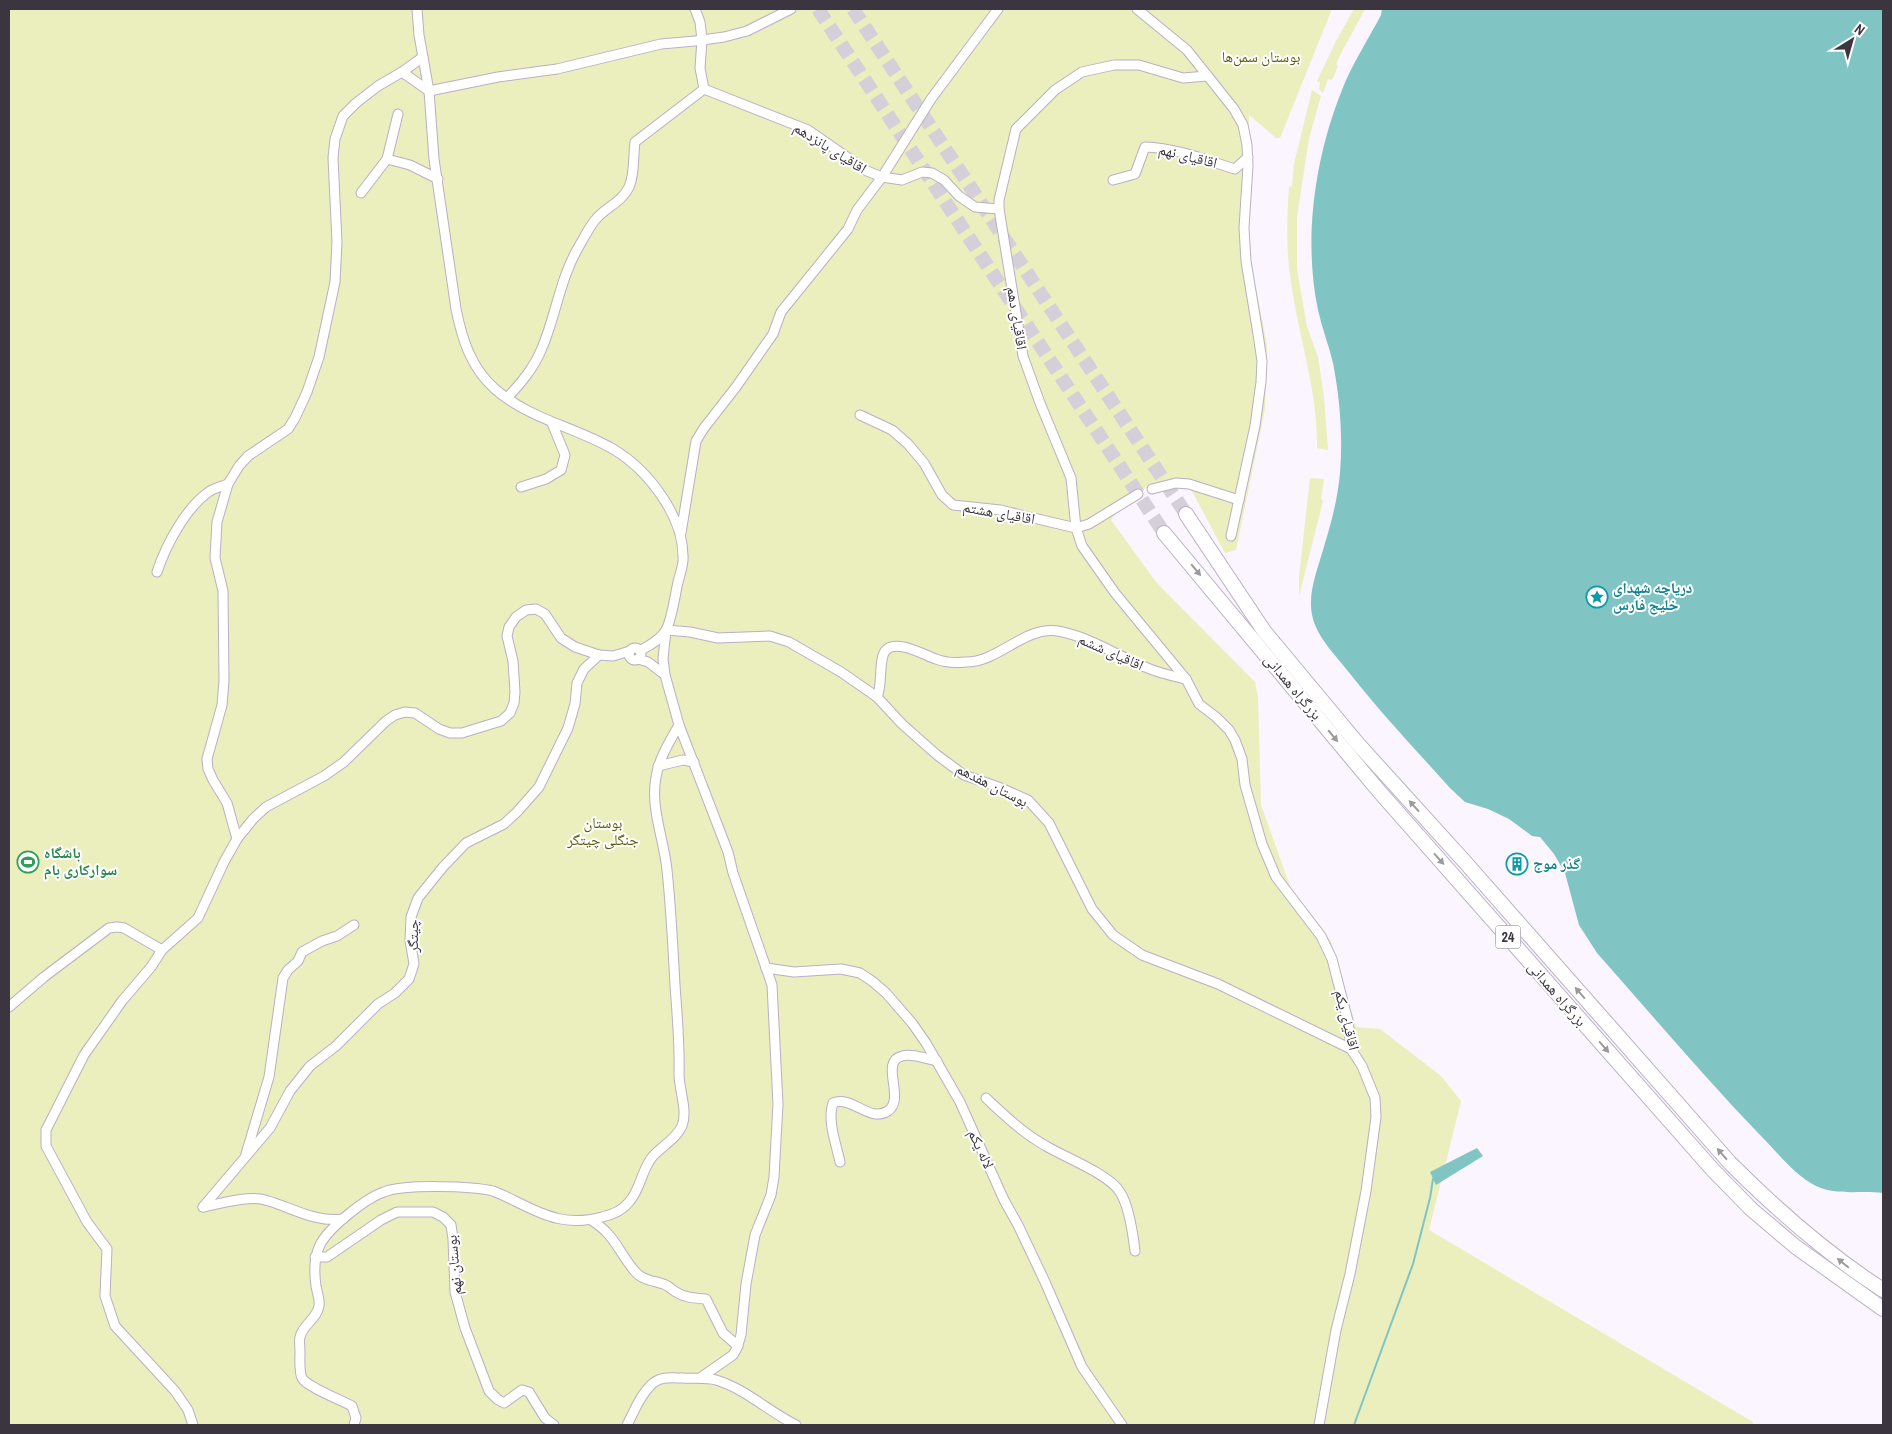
<svg xmlns="http://www.w3.org/2000/svg" width="1892" height="1434" font-family="'Archivo Narrow','Noto Naskh Arabic',sans-serif">
<style>
.green{fill:#ebeebd}
.water{fill:#81c4c4}
.lines{fill:none;stroke-linecap:round;stroke-linejoin:round}
.stream{stroke:#81c4c4;stroke-width:2}
.highway-tunnel{stroke:#d4cfd8;stroke-width:14;stroke-dasharray:14 7;stroke-linecap:butt}
.minor-casing{stroke:#baafc5;stroke-width:11}
.highway-casing{stroke:#baafc5;stroke-width:16}
.minor{stroke:#fff;stroke-width:9}
.highway{stroke:#fff;stroke-width:14}
.oneway{fill:#9c9a9e}
.labels{text-anchor:middle;stroke-width:4;stroke-linejoin:round;paint-order:stroke}
.shield{fill:#fff;stroke:#757278;stroke-width:1}
.shield-label{font-size:14px;font-weight:bold;fill:#3a353e}
.park-label{font-size:15px;fill:#5a5b05;stroke:#fff}
.street-label{font-size:15px;fill:#3a353e;stroke:#fff}
.culture-label{font-size:15px;font-weight:bold;fill:#0d838f;stroke:#fff;text-anchor:start}
.leisure-label{font-size:15px;font-weight:bold;fill:#27864d;stroke:#fff;text-anchor:start}
</style>
<rect width="100%" height="100%" fill="#faf5fe"/>
<!-- green -->
<g class="green">
<path d="M9,9H1332L1280,138H1276L1249,115L1246,228L1250,259L1267,345L1265,409L1236,550L1225,553L1185,478L1131,492L1111,520L1156,582L1255,682L1258,697L1261,805L1291,889L1331,941L1356,1027L1380,1029L1441,1076L1461,1101L1429,1230L1753,1422L1752,1425H9Z"/>
<path d="M1354,9H1365L1338,59L1336,65L1338,66L1332,80L1328,79L1323,93L1319,89L1320,83L1317,81L1336,41Z"/>
<path d="M1312,90L1321,96L1309,138L1297,217V269L1307,327L1318,357L1324,397L1328,450L1317,448C1318,388 1297,333 1290,275C1286,246 1287,216 1289,187L1292,186L1294,164Z"/>
<path d="M1310,478L1324,479L1321,498L1323,501L1299,596V577Z"/>
</g>
<!-- water -->
<g class="water">
<path d="M1382,9H1883V1193C1861,1190 1836,1196 1816,1186C1795,1176 1778,1153 1762,1137C1705,1078 1652,1015 1597,953L1579,925L1565,873L1554,854L1540,837L1532,836L1509,819L1488,809L1465,802L1450,788C1415,749 1379,711 1347,670C1336,656 1322,642 1315,625C1304,598 1318,570 1325,543C1332,521 1338,496 1340,473C1343,437 1340,399 1333,363C1329,346 1322,328 1318,310C1303,239 1315,157 1342,90C1352,64 1368,40 1381,15Z"/>
<path d="M1477,1148L1483,1156L1436,1185L1430,1172Z"/>
</g>
<g class="lines">
<!-- stream -->
<path class="stream" d="M1354,1425L1413,1264L1430,1198L1433,1179"/>
<!-- highway-tunnel -->
<g class="highway-tunnel">
<path d="M818,9L1164,533"/>
<path d="M853,9L1186,514"/>
</g>
<!-- minor casing -->
<g class="minor-casing">
<g id="minor">
<path d="M417,9L419,35L429,91L434,159L456,309C462,339 471,368 495,389C529,419 575,427 613,449C647,469 683,515 683,556C684,564 680,574 678,582C675,595 672,619 666,630C661,640 649,645 640,651"/>
<path d="M695,9L700,22L702,40L700,68L704,89L808,130L867,171L882,177L902,180L922,172L932,173L944,180L959,196L975,207L999,209"/>
<path d="M1137,9L1187,50L1234,109L1243,125L1247,145L1248,166L1244,228L1246,261L1258,334L1262,361L1261,382L1255,426L1231,536"/>
<path d="M423,57L402,72L429,91L498,77L557,69L661,44L695,41L724,37L747,31L791,9"/>
<path d="M1207,76L1183,78L1139,65H1114L1082,72L1055,90L1016,129L999,200V209L1023,356L1040,403L1071,478L1076,528L1082,546L1115,593L1186,679L1199,704L1216,717L1229,730L1235,740L1242,759L1245,785L1262,844L1276,877L1321,936L1332,959L1348,1021L1351,1049L1362,1066L1375,1098L1376,1117L1366,1191L1350,1274L1336,1330L1319,1425"/>
<path d="M387,159L410,165L438,179"/>
<path d="M1113,180L1135,174L1145,147C1176,148 1206,160 1235,169L1248,157"/>
<path d="M361,193L387,159L398,114"/>
<path d="M507,398C521,383 534,368 542,348C556,315 560,279 578,248C584,238 589,227 596,219C606,207 622,202 629,187C635,174 633,156 635,142L704,89"/>
<path d="M860,415L892,430L908,444L924,463L942,495L953,505L1000,510L1076,528L1089,524L1138,494"/>
<path d="M521,487L546,479L561,470L565,455L552,423"/>
<path d="M1152,489L1176,483L1189,484L1239,500"/>
<path d="M681,533L696,441L704,428L736,387L773,334L781,312L848,229L857,210L882,177L931,99L998,9"/>
<path d="M157,572C166,545 186,507 210,491C215,488 223,486 228,484"/>
<circle cx="635" cy="654" r="6"/>
<path d="M638,659L648,662L665,675"/>
<path d="M877,697C883,685 878,658 886,650C897,639 924,655 936,659C946,663 956,663 966,662C999,662 1024,626 1058,631C1090,637 1116,655 1145,667C1158,673 1172,676 1186,679"/>
<path d="M679,725L665,675L663,659L666,630L690,632L718,638L770,636L789,642L841,672L877,697L902,724L937,755L964,775L1001,788L1028,800L1049,823L1092,909L1113,935L1142,955L1218,984L1351,1049"/>
<path d="M658,766L683,760L694,762"/>
<path d="M237,839L227,803L213,780L208,769L207,759L222,705L224,681L223,591L215,558L217,522L228,484L239,466L248,456L288,429L295,418L307,392L319,357L335,282L337,242L333,158L335,139L343,116L356,103L378,86L402,72"/>
<path d="M766,968L794,972L841,969L860,973L872,981L886,993L912,1023L926,1043L960,1102L1004,1200L1018,1225L1045,1282L1082,1367L1122,1425"/>
<path d="M9,1007L44,977L109,928L117,927L124,928L162,950"/>
<path d="M986,1098C1005,1116 1023,1133 1046,1146C1064,1157 1109,1174 1120,1192C1129,1206 1133,1234 1135,1251"/>
<path d="M246,1154L269,1077L283,978L288,970L298,961L302,952L322,941L337,936L354,925"/>
<path d="M840,1162C836,1143 827,1121 833,1103C852,1095 869,1123 888,1111C906,1098 879,1062 902,1056C912,1053 927,1059 937,1061"/>
<path d="M203,1207L270,1128L290,1091L310,1066L336,1046L378,1004L395,993L409,979L414,964L410,940L411,917L418,898L443,867L466,843L504,824L517,812L539,787L568,728L575,704L577,683L584,669L599,655"/>
<path d="M203,1207C220,1204 249,1195 265,1200C291,1207 315,1223 343,1219"/>
<path d="M591,1220C614,1234 617,1249 633,1269C641,1280 651,1280 663,1284C668,1285 672,1290 676,1292C685,1298 695,1298 706,1299L723,1333L738,1346"/>
<path d="M315,1257H327L381,1220L397,1212H433L443,1217L451,1225L453,1239L455,1292L465,1328L489,1391L497,1399L504,1403L522,1390L529,1392L545,1418L554,1425"/>
<path d="M193,1425L188,1410L175,1391L115,1326L105,1296L107,1249L87,1222L46,1146V1130L84,1055L122,1001L151,967L162,950L198,918L224,862L237,839L253,819L266,807L324,776L344,762L386,721L395,715L405,712L415,713L439,729L450,733H462L501,721L510,713L514,703L515,692L513,661L507,636L509,627L516,617L526,610L536,609L545,614L561,638L575,647L599,655L613,656L630,651"/>
<path d="M354,1425L356,1418L352,1406C341,1400 307,1387 302,1378C299,1372 300,1360 300,1352C300,1348 299,1341 300,1337C303,1324 317,1319 319,1306C320,1300 317,1292 316,1286C314,1272 314,1257 320,1245C328,1228 366,1198 384,1192C404,1184 472,1186 493,1191C501,1194 509,1198 517,1202C547,1217 568,1226 602,1217C611,1215 623,1210 629,1202C641,1189 641,1170 653,1156C662,1146 676,1139 682,1126C688,1111 679,1090 679,1074C680,1044 677,1015 675,985C673,947 671,908 667,870C664,839 650,808 656,777C659,758 670,741 679,725L728,852L733,873L772,985L778,1104L774,1177L771,1195L755,1235L746,1284L741,1335L737,1348L733,1355L700,1378"/>
<path d="M627,1425C634,1412 639,1397 650,1386C659,1376 670,1378 682,1378C694,1379 705,1377 716,1380C746,1389 769,1412 796,1425"/>
</g>
</g>
<!-- highway casing -->
<g class="highway-casing">
<g id="highway">
<path d="M1186,514L1264,631L1358,744L1465,862L1730,1163C1777,1210 1827,1254 1883,1290"/>
<path d="M1164,533L1378,790L1712,1169L1751,1209L1796,1247L1883,1309"/>
</g>
</g>
<!-- minor -->
<use href="#minor" class="minor"/>
<!-- highway -->
<use href="#highway" class="highway"/>
</g>
<!-- one-way arrows -->
<defs><path id="oneway-solid" d="M-6-.8H1V-3.2L6.5 0L1 3.2V.8H-6Z" transform="scale(1.25)"/></defs>
<g class="oneway">
<use href="#oneway-solid" transform="translate(1196 570) rotate(50)"/>
<use href="#oneway-solid" transform="translate(1333 736) rotate(50)"/>
<use href="#oneway-solid" transform="translate(1414 806) rotate(-132)"/>
<use href="#oneway-solid" transform="translate(1439 859) rotate(48)"/>
<use href="#oneway-solid" transform="translate(1580 993) rotate(-131)"/>
<use href="#oneway-solid" transform="translate(1604 1047) rotate(49)"/>
<use href="#oneway-solid" transform="translate(1722 1154) rotate(-131)"/>
<use href="#oneway-solid" transform="translate(1843 1263) rotate(-141)"/>
</g>
<!-- icons -->
<defs>
<g id="sight-ring" transform="scale(1.125)"><circle r="9.5" fill="#fff" stroke="#0f9aa8" stroke-width="1.5"/><path d="M0-6L1.8-2.2L6-1.7L2.9 1.2L3.7 5.4L0 3.3L-3.7 5.4L-2.9 1.2L-6-1.7L-1.8-2.2Z" fill="#0f9aa8"/></g>
<g id="stadium-ring" transform="scale(1.125)"><circle r="9.5" fill="#fff" stroke="#2e9e5b" stroke-width="1.5"/><path d="M0-5a6.5 5 0 1 0 0 10a6.5 5 0 1 0 0-10ZM-3.5-1.8h7v3.6h-7Z" fill="#2e9e5b"/></g>
<g id="building-ring" transform="scale(1.125)"><circle r="9.5" fill="#fff" stroke="#0f9aa8" stroke-width="1.5"/><path d="M-4-6H4V6H1V3H-1V6H-4ZM-2.5-4.3h1.7v1.8h-1.7ZM.8-4.3h1.7v1.8H.8ZM-2.5-1h1.7V.8h-1.7ZM.8-1h1.7V.8H.8Z" fill="#0f9aa8"/></g>
</defs>
<g fill-rule="evenodd">
<use href="#sight-ring" x="1597" y="597"/>
<use href="#stadium-ring" x="28" y="862"/>
<use href="#building-ring" x="1517" y="864"/>
</g>
<g class="labels">
<!-- shield labels -->
<rect class="shield" x="1495.5" y="925.5" width="25" height="23" rx="4"/>
<g class="shield-label">
<text x="1508" y="942">24</text>
</g>
<!-- park labels -->
<g class="park-label">
<text x="1261" y="62">بوستان سمن‌ها</text>
<text x="603" y="828">بوستان<tspan x="603" dy="17">جنگلی چیتگر</tspan></text>
</g>
<!-- street labels -->
<g class="street-label">
<text transform="translate(830 148) rotate(32)" y="5">اقاقیای پانزدهم</text>
<text transform="translate(1188 156) rotate(14)" y="5">اقاقیای نهم</text>
<text transform="translate(1017 318) rotate(81)" y="5">اقاقیای دهم</text>
<text transform="translate(999 513) rotate(10)" y="5">اقاقیای هشتم</text>
<text transform="translate(1111 652) rotate(24)" y="5">اقاقیای ششم</text>
<text transform="translate(1293 687) rotate(50)" y="5">بزرگراه همدانی</text>
<text transform="translate(992 785) rotate(27)" y="5">بوستان هفدهم</text>
<text transform="translate(413 936) rotate(-90)" y="5">چیتگر</text>
<text transform="translate(1557 994) rotate(49)" y="5">بزرگراه همدانی</text>
<text transform="translate(1347 1020) rotate(76)" y="5">اقاقیای یکم</text>
<text transform="translate(981 1149) rotate(65)" y="5">لاله یکم</text>
<text transform="translate(454 1265) rotate(-95)" y="5">بوستان نهم</text>
</g>
<!-- culture labels -->
<g class="culture-label">
<text x="1613" y="593">دریاچه شهدای<tspan x="1613" dy="17">خلیج فارس</tspan></text>
<text x="1533" y="869">گذر موج</text>
</g>
<!-- leisure labels -->
<g class="leisure-label">
<text x="44" y="858">باشگاه<tspan x="44" dy="17">سوارکاری بام</tspan></text>
</g>
</g>
<!-- border -->
<rect width="1892" height="1434" fill="none" stroke="#3a353e" stroke-width="20"/>
<!-- north arrow -->
<g transform="translate(1852 40) rotate(37)" stroke="#ffffff" stroke-width="4" paint-order="stroke">
<path d="M0-4L9 19L0 12L-9 19Z" fill="#3a353e"/>
<text y="-8" font-size="14" font-weight="bold" text-anchor="middle" fill="#3a353e">N</text>
</g>
</svg>
